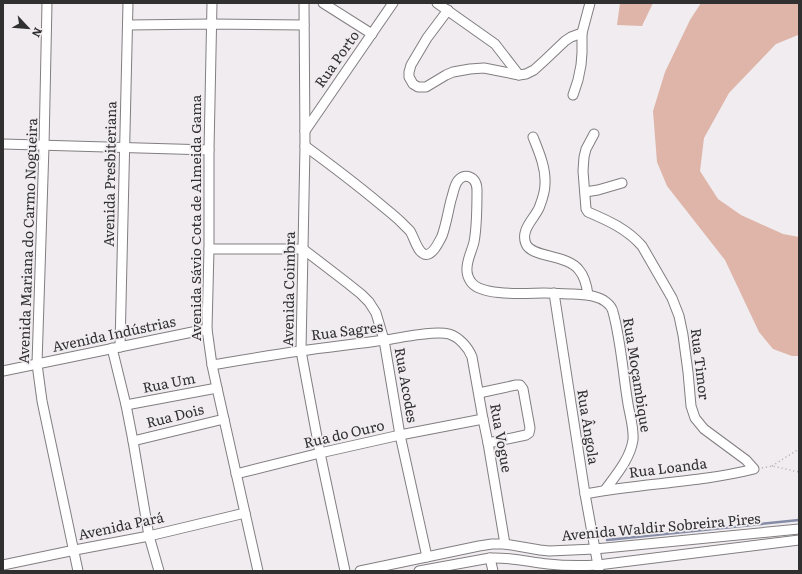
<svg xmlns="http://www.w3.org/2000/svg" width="802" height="574" font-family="Literata,serif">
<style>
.green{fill:#deb5a8}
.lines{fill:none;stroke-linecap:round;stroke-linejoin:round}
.stream{stroke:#848ca6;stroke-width:2.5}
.minor-casing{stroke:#827e81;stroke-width:11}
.path{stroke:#adaaad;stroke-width:1.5;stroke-dasharray:1 3;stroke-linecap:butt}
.minor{stroke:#fff;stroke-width:9}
.labels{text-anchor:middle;stroke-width:3.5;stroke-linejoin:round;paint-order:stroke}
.street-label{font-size:14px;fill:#313031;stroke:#f0ecef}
</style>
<rect width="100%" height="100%" fill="#f0ecef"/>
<!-- green -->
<g class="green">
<path d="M620,3H653L642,26L617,25Z"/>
<path d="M701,3H799V36L798,35L776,44L729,93L704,138L700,171L718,199L741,215L783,234L799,237V356H792L773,349L759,332L725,260L667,186L657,162L653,111L665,72L690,20Z"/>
</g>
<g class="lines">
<!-- stream -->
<path class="stream" d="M607,540L799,520"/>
<!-- minor casing -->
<g class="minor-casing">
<g id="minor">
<path d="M47,3L44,146L37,364L42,401L78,571"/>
<path d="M212,3L209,150V249L207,329L212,365L217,388L258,571"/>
<path d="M304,3L305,146L301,351L320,453L345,571"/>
<path d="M323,3L372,34"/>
<path d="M437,3L495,44L519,75"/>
<path d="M448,10L427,38L411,65L409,72V77L413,84L418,87H426L446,75L453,72L470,69L484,68L519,75L526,74L534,70L545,60L565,41L571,37L582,33"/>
<path d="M128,25L212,24L304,25"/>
<path d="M573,95L578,80L581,65L582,53V33L590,3"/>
<path d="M305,131L393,3"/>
<path d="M533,137C539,152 546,168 545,184C545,193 542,200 539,208C534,219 520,230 526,244C532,258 567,254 579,270C585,277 587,287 588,295"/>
<path d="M3,144L209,150"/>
<path d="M305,146C331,165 356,184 380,204C387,210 395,216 401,222C404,225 407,228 410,231C414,237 417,251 424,254C432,257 439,242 442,236C446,225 448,212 451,200C453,194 454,187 457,182C461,176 467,174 473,179C476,182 477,186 477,190C477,205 477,227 474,242C472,251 466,261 467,271C467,275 469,279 471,282C482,297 527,293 544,293C554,293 564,294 574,294C585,295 597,295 606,302C610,305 612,307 613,312C621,341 623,374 628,404C630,416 634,428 633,440C630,459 616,475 605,490"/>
<path d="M585,192L598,190L622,183"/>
<path d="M209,249H303L346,282L361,294L369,302L376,313L384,340L400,435L427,557"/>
<path d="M554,293L585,494L599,571"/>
<path d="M120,347L128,3"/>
<path d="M112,348L126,405L133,441L149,536L159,571"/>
<path d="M212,365C242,360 271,355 300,351C328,347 357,344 385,340C400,338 434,330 449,334C459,337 468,347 472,357L483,419L488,443L505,544"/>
<path d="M3,371L207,329"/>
<path d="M479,393L516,385H520L523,389L530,428L529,433L526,435L488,443"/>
<path d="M126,405L217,388"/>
<path d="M133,441L224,419"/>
<path d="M236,474L320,453L400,435L483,419"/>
<path d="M585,494C640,483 698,483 754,469L746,460L704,429L695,418L691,406L688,372L683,335L679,316L672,298L642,246C627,229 609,221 588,212L586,209L583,171L584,157L586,149L594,134"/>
<path d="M490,558L493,571"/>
<path d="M3,565L75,550L149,536L245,513"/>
<path d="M360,571L479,546L492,544H505L540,550L549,551L595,549L799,529"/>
<path d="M419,571L490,558C510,557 529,562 548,564C565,566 581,566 598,565L799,540"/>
</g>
</g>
<!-- path -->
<g class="path">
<path d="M772,466L799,449"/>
<path d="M762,468L772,466L799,472"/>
</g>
<!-- minor -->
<use href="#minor" class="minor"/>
</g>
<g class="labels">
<!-- street labels -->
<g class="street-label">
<text transform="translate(337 59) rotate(-55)" y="5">Rua Porto</text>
<text transform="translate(110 174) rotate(-89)" y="5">Avenida Presbiteriana</text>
<text transform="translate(196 218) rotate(-90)" y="5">Avenida Sávio Cota de Almeida Gama</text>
<text transform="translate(28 241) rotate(-88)" y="5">Avenida Mariana do Carmo Nogueira</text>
<text transform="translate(289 289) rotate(-89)" y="5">Avenida Coimbra</text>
<text transform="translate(347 331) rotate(-7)" y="5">Rua Sagres</text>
<text transform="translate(114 334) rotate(-12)" y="5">Avenida Indústrias</text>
<text transform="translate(700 364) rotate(83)" y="5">Rua Timor</text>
<text transform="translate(637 375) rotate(81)" y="5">Rua Moçambique</text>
<text transform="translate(169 383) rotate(-11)" y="5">Rua Um</text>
<text transform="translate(406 385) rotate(80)" y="5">Rua Acodes</text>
<text transform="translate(175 416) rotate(-14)" y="5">Rua Dois</text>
<text transform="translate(588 427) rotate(81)" y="5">Rua Ângola</text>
<text transform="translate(344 434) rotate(-13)" y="5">Rua do Ouro</text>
<text transform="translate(501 438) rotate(80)" y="5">Rua Vogue</text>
<text transform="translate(668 468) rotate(-7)" y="5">Rua Loanda</text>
<text transform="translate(121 526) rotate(-12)" y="5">Avenida Pará</text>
<text transform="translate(661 527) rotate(-5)" y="5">Avenida Waldir Sobreira Pires</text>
</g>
</g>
<!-- border -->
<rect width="802" height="574" fill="none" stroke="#313031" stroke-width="8"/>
<!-- north arrow -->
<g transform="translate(28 28) rotate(116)" stroke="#f0ecef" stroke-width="3" paint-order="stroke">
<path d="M0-3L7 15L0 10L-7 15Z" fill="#313031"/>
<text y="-6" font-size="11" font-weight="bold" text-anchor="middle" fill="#313031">N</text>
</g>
</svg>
